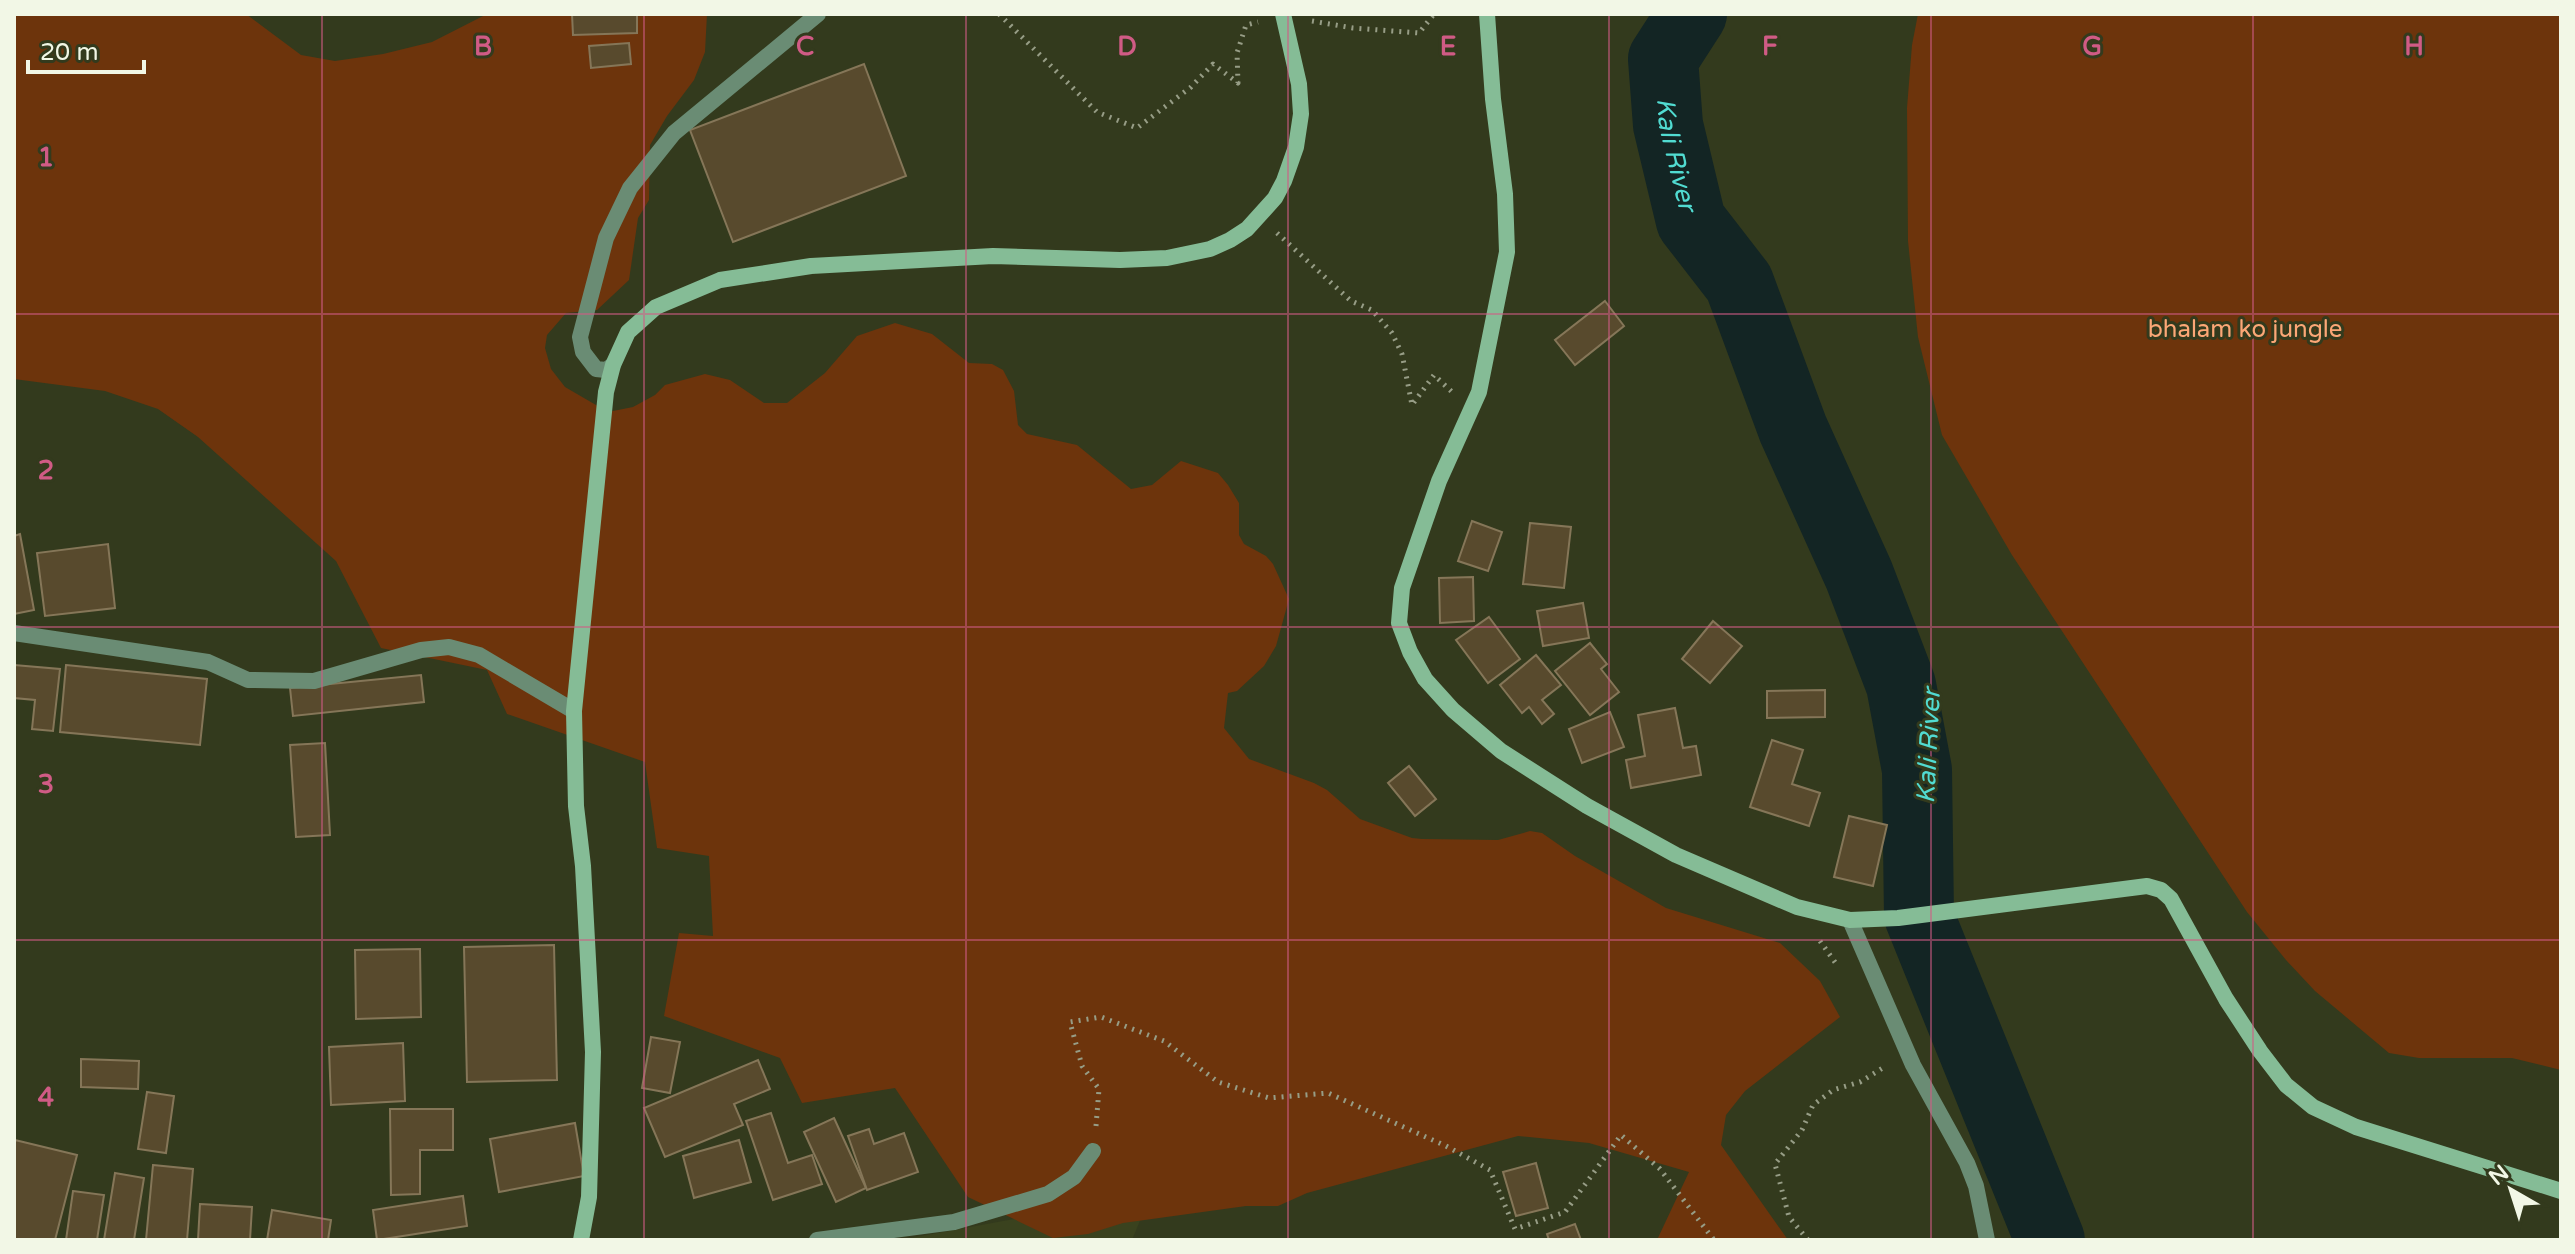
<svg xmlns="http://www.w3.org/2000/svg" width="2575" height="1254" font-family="'Varela Round',sans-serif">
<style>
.built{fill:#3a421e}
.green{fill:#6d340c}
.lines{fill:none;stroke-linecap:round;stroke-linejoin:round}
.river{stroke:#132524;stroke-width:70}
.building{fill:#584a2d;stroke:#857658;stroke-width:2}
.path{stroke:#979d86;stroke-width:5;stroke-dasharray:2 6;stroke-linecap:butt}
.street{stroke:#6a8c74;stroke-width:16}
.secondary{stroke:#85bc96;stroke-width:16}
.grid{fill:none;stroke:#d05b85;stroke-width:2;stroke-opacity:0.55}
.labels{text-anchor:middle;stroke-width:6;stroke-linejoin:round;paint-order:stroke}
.park-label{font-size:24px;fill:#fca776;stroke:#333a1d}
.water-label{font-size:26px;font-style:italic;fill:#51dbd1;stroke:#333a1d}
.grid-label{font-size:26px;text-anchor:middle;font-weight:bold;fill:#d05b85;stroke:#333a1d;stroke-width:6;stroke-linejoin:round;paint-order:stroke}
</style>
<rect width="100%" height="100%" fill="#333a1d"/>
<!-- built -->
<path class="built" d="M1151,1194L1132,1240H900Z"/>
<!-- green -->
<g class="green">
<path d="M14,14H246L301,55L335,61L383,54L432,42L487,14H707L705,52L694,80L667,116L650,145L649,200L638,218L629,280L597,310L566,313L547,335L545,348L551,369L565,387L608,412L633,407L655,395L665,385L705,374L730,380L764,403H787L825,373L857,336L895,323L932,334L969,363L992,364L1003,370L1014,391L1018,425L1027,434L1077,445L1131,489L1152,485L1181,461L1218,473L1228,485L1239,503V535L1244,544L1266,556L1273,564L1289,599L1276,646L1264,666L1237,691L1228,693L1224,728L1249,759L1314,783L1327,790L1360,819L1412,838L1422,839L1498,840L1530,831L1542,833L1575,856L1666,908L1780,943L1820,981L1840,1017L1745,1091L1726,1115L1721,1145L1788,1240H1657L1689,1172L1589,1143L1518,1136L1307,1193L1278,1206H1246L1123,1223L1088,1234L1053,1238L968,1197L895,1088L802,1103L780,1058L664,1016L679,933L713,936L709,856L657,848L645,762L507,714L487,670L381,648L336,561L198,437L158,409L105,391L14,379Z"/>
<path d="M1918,14H2561V1070L2512,1058H2419L2389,1053L2315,991L2286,960L2247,912L2012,555L1942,435L1918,337L1908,241L1907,108L1912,45Z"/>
</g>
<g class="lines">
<!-- river -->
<path class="river" id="s1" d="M1692,14L1663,59L1668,125L1691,221L1739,283L1793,429L1859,575L1901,685L1917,770L1919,916L2050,1240"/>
</g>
<!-- building -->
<g class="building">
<path d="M572,14H637V33L573,35Z"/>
<path d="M629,43L631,64L591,68L589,46Z"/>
<path d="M864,64L906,176L733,242L690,130Z"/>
<path d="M1605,301L1624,326L1575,365L1555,340Z"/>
<path d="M1472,521L1502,532L1488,571L1458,561Z"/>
<path d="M1530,523L1571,527L1564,588L1523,584Z"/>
<path d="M20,534L34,610L14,614V536Z"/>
<path d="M108,544L115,608L45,616L37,553Z"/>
<path d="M1473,577L1474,621L1440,623L1439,578Z"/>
<path d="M1583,603L1589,638L1543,646L1537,611Z"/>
<path d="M1489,617L1520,659L1488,683L1456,640Z"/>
<path d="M1713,621L1742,646L1710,683L1682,659Z"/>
<path d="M1590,643L1607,664L1601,669L1619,692L1590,715L1555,671Z"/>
<path d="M1536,655L1561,685L1542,700L1554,714L1542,724L1529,707L1522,713L1500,685Z"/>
<path d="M14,665L60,669L53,731L32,729L35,700L14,698Z"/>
<path d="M66,665L207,679L200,745L60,732Z"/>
<path d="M421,675L424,702L293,716L290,688Z"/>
<path d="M1825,690V717L1767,718V691Z"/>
<path d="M1675,708L1683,748L1696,746L1701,775L1631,788L1626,760L1645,756L1638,715Z"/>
<path d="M1610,712L1624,747L1582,763L1569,729Z"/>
<path d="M1772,740L1803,750L1792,784L1820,793L1809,826L1750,807Z"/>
<path d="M325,743L330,835L296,837L290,745Z"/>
<path d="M1409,766L1436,799L1415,816L1388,783Z"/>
<path d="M1849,816L1887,825L1873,886L1834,877Z"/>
<path d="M554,945L557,1080L467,1082L464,947Z"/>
<path d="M420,949L421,1017L356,1019L355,950Z"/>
<path d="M651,1037L680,1042L670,1093L642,1088Z"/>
<path d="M403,1043L405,1101L331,1105L329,1047Z"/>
<path d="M81,1059L139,1061L138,1089L81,1087Z"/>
<path d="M758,1060L770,1089L734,1104L743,1125L665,1157L644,1108Z"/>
<path d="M147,1092L174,1096L166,1153L138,1149Z"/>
<path d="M390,1109H453V1150H420V1194L391,1195Z"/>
<path d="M771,1113L788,1163L812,1155L822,1184L773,1200L746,1121Z"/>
<path d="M834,1118L866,1188L836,1202L804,1132Z"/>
<path d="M575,1123L584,1176L499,1192L490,1139Z"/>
<path d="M869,1129L874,1144L904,1133L918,1172L867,1190L848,1136Z"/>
<path d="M15,1140L77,1155L55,1240H14Z"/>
<path d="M739,1140L751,1182L694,1198L683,1156Z"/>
<path d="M1536,1163L1548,1208L1516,1216L1503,1172Z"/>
<path d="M153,1165L193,1169L187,1240H146Z"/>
<path d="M115,1173L144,1178L134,1240H104Z"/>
<path d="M73,1191L104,1195L97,1240H66Z"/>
<path d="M463,1196L467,1226L377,1240L373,1210Z"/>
<path d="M200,1204L252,1207L250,1240H198Z"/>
<path d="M272,1210L331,1220L328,1240H267Z"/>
<path d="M1575,1224L1581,1240H1549L1547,1234Z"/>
</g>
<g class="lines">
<!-- path -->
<g class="path">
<path d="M999,14L1097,112L1137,128L1191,87L1213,64L1238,83L1237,53L1246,25L1258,22"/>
<path d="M1312,21L1353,28L1419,33L1434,14"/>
<path d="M1277,233L1351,301L1372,310L1392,333L1402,354L1412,405L1434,375L1452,392"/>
<path d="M1820,941L1837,965"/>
<path d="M1096,1126L1099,1089L1082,1066L1070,1022L1101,1017L1164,1041L1218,1082L1269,1098L1328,1093L1446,1146L1490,1170L1515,1229L1565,1212L1621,1135L1660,1169L1714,1240"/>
<path d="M1808,1240L1789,1217L1775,1164L1802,1130L1813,1105L1833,1090L1860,1082L1886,1066"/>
</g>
<!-- street -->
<g class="street">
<path d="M613,365L606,370L596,369L583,352L580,337L606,238L630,188L674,133L818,14"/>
<path d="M14,633L208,662L248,680L314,681L421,650L449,647L479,655L574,711"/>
<path d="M1850,920L1913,1065L1967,1163L1976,1186L1987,1240"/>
<path d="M817,1240L954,1222L1048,1194L1074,1177L1093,1151"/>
</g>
<!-- secondary -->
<g class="secondary">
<path d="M1487,14L1493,99L1505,194L1507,252L1479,392L1439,481L1402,588L1399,623L1410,652L1425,679L1453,710L1501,751L1587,806L1676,855L1797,907L1850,920L1898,918L2147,886L2161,890L2171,899L2226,999L2260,1051L2286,1085L2313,1107L2356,1127L2561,1191"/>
<path d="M581,1240L589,1197L593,1052L583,866L576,806L574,711L606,392L613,365L628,332L656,307L720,280L811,266L993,256L1120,260L1167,258L1210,249L1230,240L1247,229L1275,198L1284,181L1296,147L1301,114L1299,84L1283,14"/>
</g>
</g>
<!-- grid -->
<path class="grid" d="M322,14V1240M644,14V1240M966,14V1240M1288,14V1240M1609,14V1240M1931,14V1240M2253,14V1240M14,314H2561M14,627H2561M14,940H2561"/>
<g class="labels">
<!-- park labels -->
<g class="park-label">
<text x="2245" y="337">bhalam ko jungle</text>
</g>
<!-- water labels -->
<g class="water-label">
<text dy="9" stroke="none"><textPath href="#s1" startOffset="150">Kali River</textPath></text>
<text transform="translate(1928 746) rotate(-87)" y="9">Kali River</text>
</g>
</g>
<g class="grid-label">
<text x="483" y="55">B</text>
<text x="805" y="55">C</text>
<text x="1127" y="55">D</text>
<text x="1448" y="55">E</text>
<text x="1770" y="55">F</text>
<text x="2092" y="55">G</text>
<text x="2414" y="55">H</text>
<text x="46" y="166">1</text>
<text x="46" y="479">2</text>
<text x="46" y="793">3</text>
<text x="46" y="1106">4</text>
</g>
<!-- border -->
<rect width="2575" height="1254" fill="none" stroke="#f2f7e6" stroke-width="32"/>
<!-- north arrow -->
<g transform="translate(2511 1190) rotate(321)" stroke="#333a1d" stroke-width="6" paint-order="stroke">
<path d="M0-6L14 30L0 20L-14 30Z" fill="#f2f7e6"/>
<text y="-12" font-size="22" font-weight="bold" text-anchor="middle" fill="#f2f7e6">N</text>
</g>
<!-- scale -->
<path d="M28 60v12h116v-12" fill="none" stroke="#f2f7e6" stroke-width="4"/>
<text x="40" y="60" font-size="24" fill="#f2f7e6" stroke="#333a1d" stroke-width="6" paint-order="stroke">20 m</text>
</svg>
